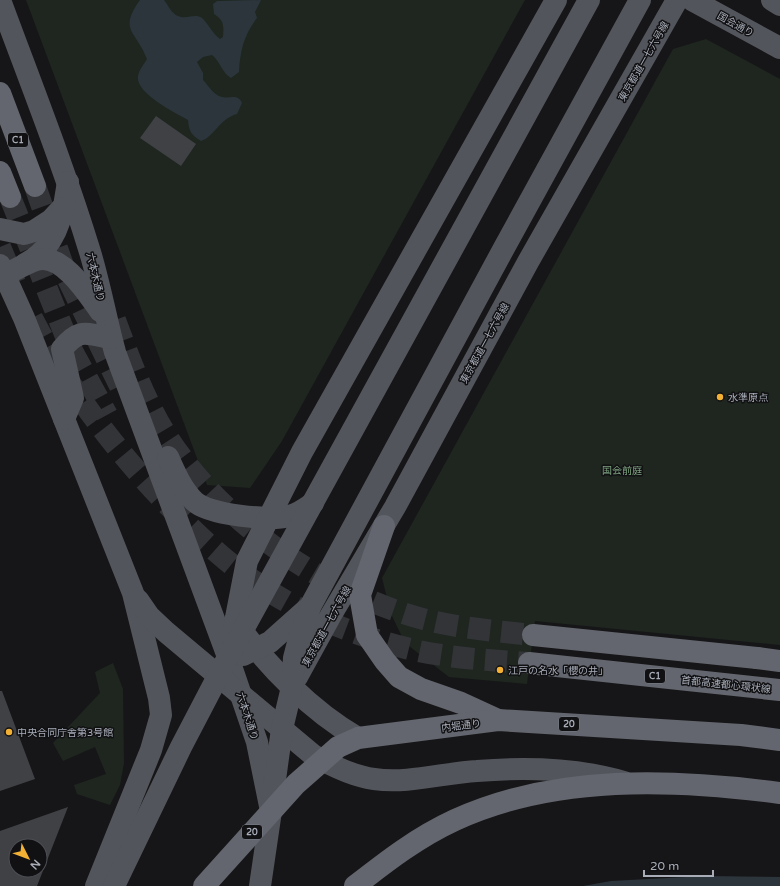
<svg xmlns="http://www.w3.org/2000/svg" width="780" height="886" font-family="'Varela Round','Noto Sans JP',sans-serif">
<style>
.green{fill:#1e261f}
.water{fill:#2c353c}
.building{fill:#404145;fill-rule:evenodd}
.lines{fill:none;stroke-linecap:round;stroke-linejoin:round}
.highway-tunnel{stroke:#333438;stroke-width:22;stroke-dasharray:22 11;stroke-linecap:butt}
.major{stroke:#53555c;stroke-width:22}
.highway{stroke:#63666e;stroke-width:22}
.highway-bridge{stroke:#63666e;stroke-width:22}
.poi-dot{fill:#f2b134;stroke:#111113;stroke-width:1.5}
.labels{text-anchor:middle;stroke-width:3;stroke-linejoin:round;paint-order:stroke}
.shield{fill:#111113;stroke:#7b7e86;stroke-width:1}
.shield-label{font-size:9px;font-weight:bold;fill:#a8adb8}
.street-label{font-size:10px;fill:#a8adb8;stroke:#111113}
.poi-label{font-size:10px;fill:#a8adb8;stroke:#111113;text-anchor:start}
.park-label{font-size:10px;fill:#7fa381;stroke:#111113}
</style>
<rect width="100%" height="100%" fill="#161618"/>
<!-- green -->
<g class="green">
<path d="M26,0H525L282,441L250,488L207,485Z"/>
<path d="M706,39L780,79V645L535,621L527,684L449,677L405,643L391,614L382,578L673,49Z"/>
<path d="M113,663L123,689L124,763L120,785L110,805L77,794L74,785L106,774L95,747L63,761L53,743L100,693L95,672Z"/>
</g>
<!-- water -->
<g class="water">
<path d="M140,0H164C168,5 172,14 178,16C186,20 195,13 202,18C207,22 212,33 220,39L223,37C224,26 224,20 214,14L213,4L217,1L261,0L255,12L257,18C244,35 240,51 239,72L231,78C222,73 220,61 212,55L203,57L197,62L203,73V80C209,86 213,95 222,97C229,99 238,93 242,103L237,114C219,119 214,137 201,141C191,135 189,131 188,120C175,113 135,93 138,76C139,70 144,64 147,59C136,30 118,31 140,0Z"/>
<path d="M705,876L780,877V886H583L611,881Z"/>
</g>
<!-- building -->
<g class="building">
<path d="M156,116L196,144L181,166L140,138Z"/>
<path d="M0,691H2L35,779L0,791Z"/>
<path d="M68,807L37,886H0V831ZM16,846H40V870H16Z"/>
</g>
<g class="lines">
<!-- highway-tunnel -->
<g class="highway-tunnel">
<path d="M35,186L67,277L120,386"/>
<path d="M10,197L71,349L107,415"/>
<path d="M0,247L15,283"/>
<path d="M32,318C67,386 112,446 165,502C198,536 231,568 272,593C312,618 356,635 402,647C443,658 487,660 529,663"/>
<path d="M115,320C130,360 145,402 168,438C224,524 324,592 423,619C458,628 496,631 533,635"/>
</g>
<!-- major -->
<g class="major">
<path d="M0,0C31,84 64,167 90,252C100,285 106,319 115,352L228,657L257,742L271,811L260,886"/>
<path d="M692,0L780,48"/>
<path d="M772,0L780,5"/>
<path d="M0,229L24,234L34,231L51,220L64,206L68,182"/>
<path d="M25,264C48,252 58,232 63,208"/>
<path d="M0,265L24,318L133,593L159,698L161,715L151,750L96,886"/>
<path d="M0,277C12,272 24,264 36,260C62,252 88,294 100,311"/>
<path d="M64,419L73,398L62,349C80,327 86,334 111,338"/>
<path d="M168,457C175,473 182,489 194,501C208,515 270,521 289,516C298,514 306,508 313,503"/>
<path d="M138,600L149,616L166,632L313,755C332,766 352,776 374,779C408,784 443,773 477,771C526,767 576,768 624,782"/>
<path d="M235,621C266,665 311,711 358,738"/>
<path d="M232,638L247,561L302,452L556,0"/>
<path d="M243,655L270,642L307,609"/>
<path d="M297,677L331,615L395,507L528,262L677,0"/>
<path d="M273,794L282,729L292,687L294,658L300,635L311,605L504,248L640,0"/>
<path d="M114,886L181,747L228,657L589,0"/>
</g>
<!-- highway -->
<g class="highway">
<path d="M0,93L35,186"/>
<path d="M0,172L10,197"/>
<path d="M384,526L360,595L367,635L385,661L399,677L421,689L461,703L498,720"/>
<path d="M757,658L780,661"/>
<path d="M529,663L780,690"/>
<path d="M204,886L296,784L338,747L358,738L498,720L741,735L780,740"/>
<path d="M355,886C387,861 418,837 455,820C555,774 674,779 780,793"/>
</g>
<!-- highway-bridge -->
<path class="highway-bridge" d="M533,635L757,658"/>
</g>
<!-- markers -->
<g class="poi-dot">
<circle cx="720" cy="397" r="4"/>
<circle cx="500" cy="670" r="4"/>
<circle cx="9" cy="732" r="4"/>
</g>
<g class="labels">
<!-- shield labels -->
<g class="shield">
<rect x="8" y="133" width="20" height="14" rx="3"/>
<rect x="645" y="669" width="20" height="14" rx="3"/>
<rect x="559" y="717" width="20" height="14" rx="3"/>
<rect x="242" y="825" width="20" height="14" rx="3"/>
</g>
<g class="shield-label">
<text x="18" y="143">C1</text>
<text x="655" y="679">C1</text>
<text x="569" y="727">20</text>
<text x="252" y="835">20</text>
</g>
<!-- street labels -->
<g class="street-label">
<text transform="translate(736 24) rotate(29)" y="4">国会通り</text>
<text transform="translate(643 61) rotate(-60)" y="4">東京都道一七六号線</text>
<text transform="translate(96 277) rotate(77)" y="4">六本木通り</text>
<text transform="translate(484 343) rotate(-61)" y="4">東京都道一七六号線</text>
<text transform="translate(326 626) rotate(-61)" y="4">東京都道一七六号線</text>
<text transform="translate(726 684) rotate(6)" y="4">首都高速都心環状線</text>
<text transform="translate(248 716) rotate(72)" y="4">六本木通り</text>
<text transform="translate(461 725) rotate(-7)" y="4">内堀通り</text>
</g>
<!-- poi labels -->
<g class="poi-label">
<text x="728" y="401">水準原点</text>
<text x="508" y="674">江戸の名水「櫻の井」</text>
<text x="17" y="736">中央合同庁舎第3号館</text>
</g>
<!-- park labels -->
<g class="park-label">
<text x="622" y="474">国会前庭</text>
</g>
</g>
<!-- north arrow -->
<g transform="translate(28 858) rotate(132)"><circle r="19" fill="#111113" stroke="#4d4f55"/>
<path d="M0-3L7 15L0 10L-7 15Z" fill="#f2b134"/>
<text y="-6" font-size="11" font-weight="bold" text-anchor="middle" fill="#a8adb8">N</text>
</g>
<!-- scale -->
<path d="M644 870v6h69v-6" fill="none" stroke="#a8adb8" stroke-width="2"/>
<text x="650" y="870" font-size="12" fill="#a8adb8" stroke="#111113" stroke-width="3" paint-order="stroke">20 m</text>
</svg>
